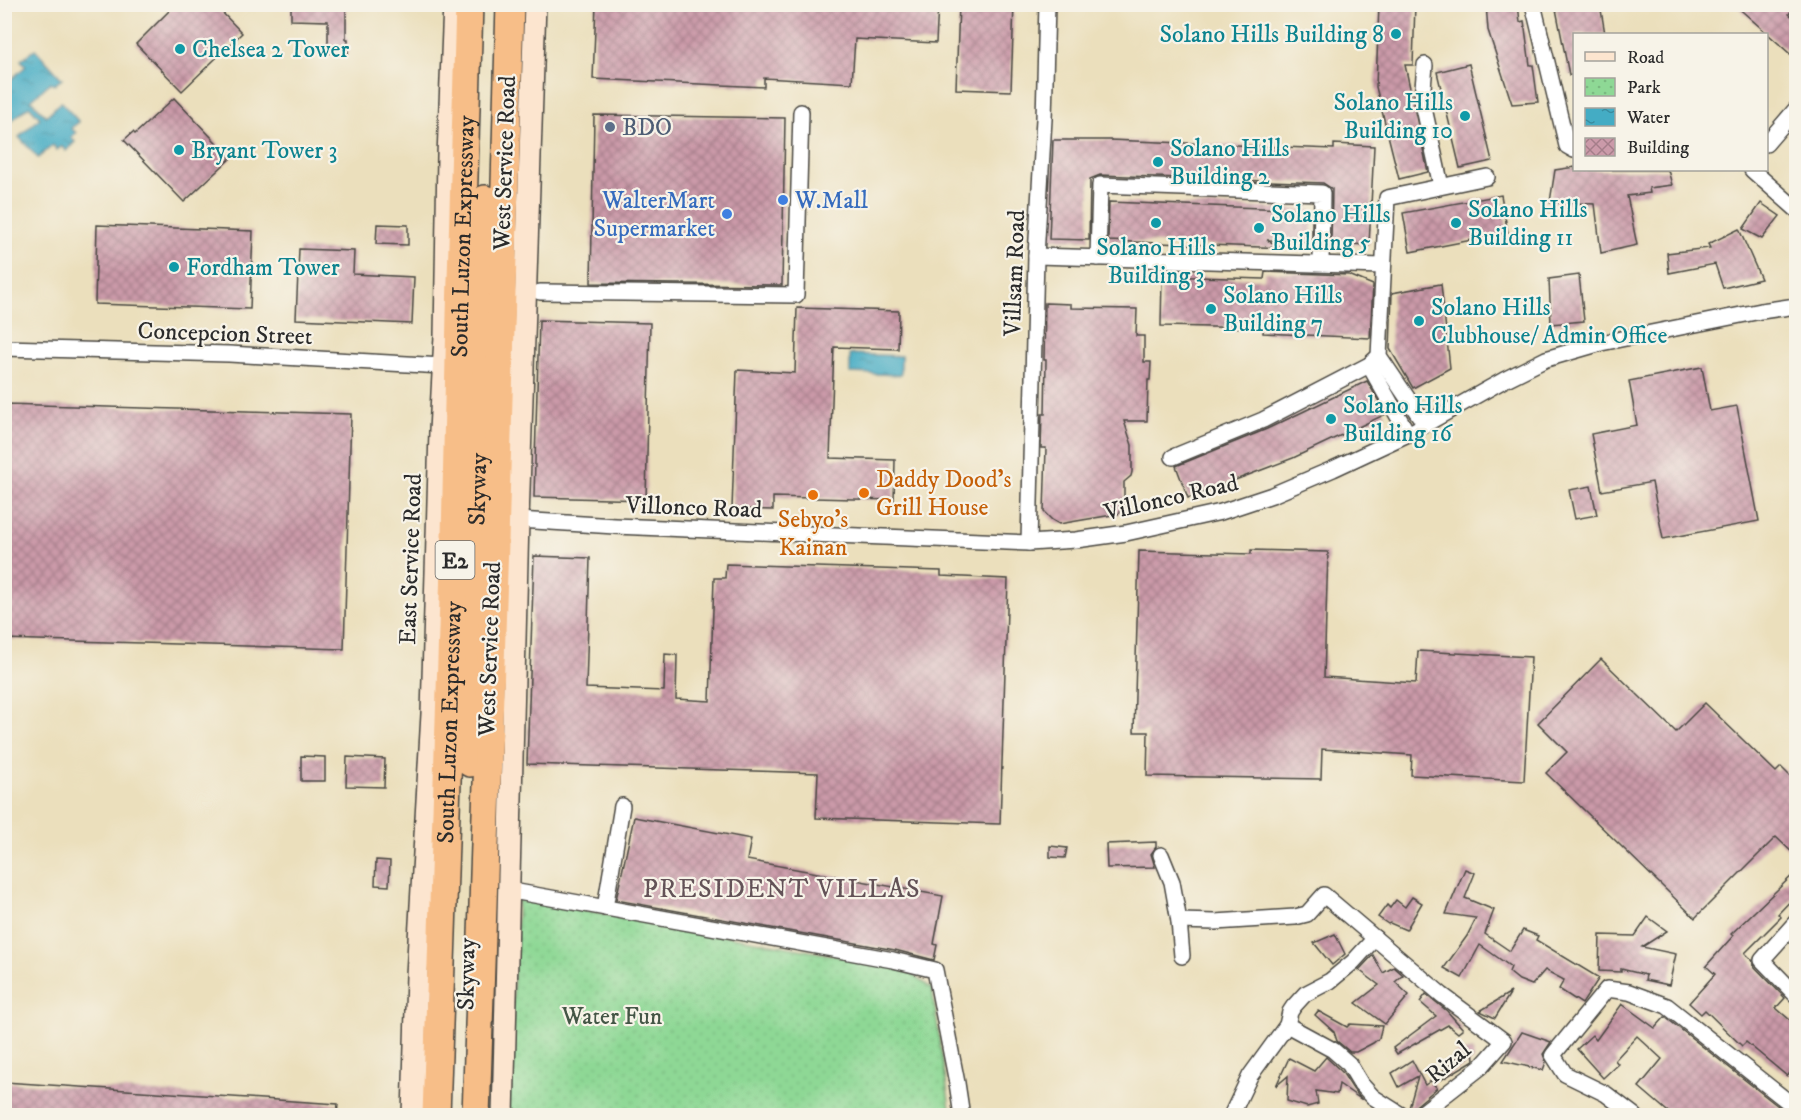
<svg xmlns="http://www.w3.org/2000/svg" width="1801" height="1120" font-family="'IM FELL DW Pica',serif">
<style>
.park{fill:url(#park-dots);stroke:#5c8260;stroke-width:1.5}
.water{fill:url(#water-ripples);stroke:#386c78;stroke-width:1.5}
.building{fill:url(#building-cross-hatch)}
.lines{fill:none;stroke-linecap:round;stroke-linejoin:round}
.minor-casing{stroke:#484641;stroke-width:18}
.secondary-casing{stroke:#484641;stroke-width:24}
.motorway-casing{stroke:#484641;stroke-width:30}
.minor{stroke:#fff;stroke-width:15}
.secondary{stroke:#fce5cf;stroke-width:21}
.motorway{stroke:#f7be88;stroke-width:27}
.culture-dot{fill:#0f9aa8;stroke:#f7f3e8;stroke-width:2}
.service-dot{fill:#5c6f8a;stroke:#f7f3e8;stroke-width:2}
.shop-dot{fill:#3f7fe0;stroke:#f7f3e8;stroke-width:2}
.food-dot{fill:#e8710a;stroke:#f7f3e8;stroke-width:2}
.labels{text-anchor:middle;stroke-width:4.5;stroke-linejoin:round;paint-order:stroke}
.shield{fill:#f7f3e8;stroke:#686764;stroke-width:1.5}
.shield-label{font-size:22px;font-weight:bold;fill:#2b2b2b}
.culture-label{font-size:24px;fill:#0d838f;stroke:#f7f3e8;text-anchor:start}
.service-label{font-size:24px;fill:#4e5e75;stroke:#f7f3e8;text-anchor:start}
.street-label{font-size:24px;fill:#2b2b2b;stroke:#f7f3e8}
.shop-label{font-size:24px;fill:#366cbe;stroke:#f7f3e8;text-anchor:end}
.food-label{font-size:24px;fill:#c56008;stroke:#f7f3e8;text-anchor:start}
.park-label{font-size:24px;fill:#445646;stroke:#f7f3e8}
.neighbourhood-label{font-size:26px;letter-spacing:1.5px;fill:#635257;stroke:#f7f3e8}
</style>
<defs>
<pattern id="park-dots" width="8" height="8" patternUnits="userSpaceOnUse" patternTransform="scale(1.5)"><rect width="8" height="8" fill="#8ed895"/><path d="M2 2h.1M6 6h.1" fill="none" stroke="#7bba81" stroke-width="1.8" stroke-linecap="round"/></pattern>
<pattern id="water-ripples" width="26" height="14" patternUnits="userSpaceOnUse" patternTransform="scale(1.5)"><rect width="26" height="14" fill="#44acc4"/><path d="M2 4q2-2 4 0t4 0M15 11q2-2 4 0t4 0" fill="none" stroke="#398c9f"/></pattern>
<pattern id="building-cross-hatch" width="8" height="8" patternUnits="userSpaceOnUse" patternTransform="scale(1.5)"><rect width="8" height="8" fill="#cb9aa9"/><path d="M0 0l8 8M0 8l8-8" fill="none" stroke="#a57e8a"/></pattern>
</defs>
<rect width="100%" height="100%" fill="#f7f3e8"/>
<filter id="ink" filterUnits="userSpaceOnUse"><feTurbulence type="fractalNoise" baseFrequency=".0167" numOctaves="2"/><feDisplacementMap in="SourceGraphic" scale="12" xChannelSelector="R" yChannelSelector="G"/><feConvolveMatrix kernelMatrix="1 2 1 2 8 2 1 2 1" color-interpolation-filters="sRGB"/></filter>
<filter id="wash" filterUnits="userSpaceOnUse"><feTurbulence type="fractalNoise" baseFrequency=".008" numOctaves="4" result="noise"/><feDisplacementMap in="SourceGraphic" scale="24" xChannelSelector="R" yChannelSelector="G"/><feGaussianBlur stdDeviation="1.35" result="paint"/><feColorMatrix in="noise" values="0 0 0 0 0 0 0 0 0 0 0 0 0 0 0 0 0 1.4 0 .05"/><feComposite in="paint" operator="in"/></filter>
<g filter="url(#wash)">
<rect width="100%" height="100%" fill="#ebdfbc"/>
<!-- park -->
<path class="park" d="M518,898L892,966L911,973L932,989L951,1115L507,1116Z"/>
<!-- water -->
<g class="water">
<path d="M35,49L62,79L54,85L51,82L31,100L46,116L61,102L79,122L71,128L76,133L71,137L75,142L66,151L62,146L57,150L53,145L38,158L19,137L40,118L29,106L9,123L4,118L5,85L26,66L21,60Z"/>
<path d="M850,354L901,356V375L850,373Z"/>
</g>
<g id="blocks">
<!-- building -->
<g class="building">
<path d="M176,4H214L242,33L182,91L136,44Z"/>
<path d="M291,4H346V39H348V54L328,53V21L291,20Z"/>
<path d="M596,4H938L936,43L855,39L852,83L764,78V87L593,79Z"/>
<path d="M959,4H1014L1011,91L956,89Z"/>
<path d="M1379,4H1415L1413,65H1405L1428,172L1399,179L1376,87Z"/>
<path d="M1486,4H1518L1520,22L1524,21L1530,65H1533L1538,102L1512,104L1488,30Z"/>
<path d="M1555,4H1600L1605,34H1575V75H1569Z"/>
<path d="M1734,4H1797L1789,14L1797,21V60Z"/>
<path d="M1469,64L1492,161L1460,168L1437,72Z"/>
<path d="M174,98L231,158L184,202L124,140L133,132L135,134Z"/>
<path d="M594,115L785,118L782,285L591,283Z"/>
<path d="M1053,140H1109L1334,149V144L1374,146L1369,245L1331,243L1332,189L1323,183L1100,175L1090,179L1089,240L1049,239Z"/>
<path d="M1575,167V170H1668L1672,185L1649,188L1650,193L1627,196L1637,245L1601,253L1595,204L1550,202L1555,170Z"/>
<path d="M1501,195L1508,233L1410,252L1403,213Z"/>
<path d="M1109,202L1312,210V242L1267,240L1283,248L1108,241Z"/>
<path d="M1761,203L1780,216L1762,239L1743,229Z"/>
<path d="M377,224L408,225V245L376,244Z"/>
<path d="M97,225L253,231L250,309L95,304Z"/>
<path d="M1739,229L1761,279L1723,288L1715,264L1669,273L1667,253L1710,248L1708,244Z"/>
<path d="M299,249L354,251L353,274L414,277L412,324L296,319Z"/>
<path d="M1265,272L1349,275L1373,285L1370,338L1263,333V328L1161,326L1162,276L1264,279Z"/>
<path d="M1579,275L1584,321L1551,324L1549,279Z"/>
<path d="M1441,284L1450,368L1413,388L1390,349L1392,293Z"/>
<path d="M1045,303L1071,304V308L1137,309L1136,336H1144V362H1151L1150,380H1148L1147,421H1124L1132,445V472L1131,476L1124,482V508L1118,514L1059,524L1052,520L1044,512L1046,448H1041L1042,414H1045L1046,360H1044Z"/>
<path d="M797,308L899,311L898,349L834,347L830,458L895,460L894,500L773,497V510L732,509L737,370L795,373Z"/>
<path d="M539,320L650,323L646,500L534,497Z"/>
<path d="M1702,367L1710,411L1737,406L1759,521L1663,539L1652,482L1602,491L1591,434L1637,425L1629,381Z"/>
<path d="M1367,381L1386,414L1293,458L1188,498L1176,466L1267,429Z"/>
<path d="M4,404L351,414L344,649L4,639Z"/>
<path d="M1591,486L1597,515L1575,519L1569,490Z"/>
<path d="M1251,550L1328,552L1324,677L1416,683L1418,651L1531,657L1524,781L1411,775L1412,755L1322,749L1321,779L1147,776L1148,732H1134L1139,551L1251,554Z"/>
<path d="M534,556L590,558L586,688L664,691L665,654L677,655L676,699L710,701L714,578H725L726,564L941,571V576L1008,579L1000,824L816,818L818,773L527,764Z"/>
<path d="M1601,659L1676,732L1705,703L1776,772L1781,767L1797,783V857L1776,837L1695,918L1546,773L1567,752L1538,723Z"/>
<path d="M301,756L325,757V781H301Z"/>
<path d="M347,757L385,759L384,787L346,786Z"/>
<path d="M634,817L751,839L747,860L943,896L934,944L937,945L934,960L895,950L616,900Z"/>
<path d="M1156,842V847L1151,854L1155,867L1107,868L1106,844Z"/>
<path d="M1050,846L1067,848L1065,858L1050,857Z"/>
<path d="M376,860L390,861L389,886L375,885Z"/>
<path d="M1465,869L1475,873L1465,898L1494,910L1485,934L1510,951L1523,930L1538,936L1536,940L1599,978L1582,1004L1559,989L1564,980L1545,970L1532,985L1519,980L1509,972L1511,967L1480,945L1462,978L1444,968L1467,936L1476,918L1446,914Z"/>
<path d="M1797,871V894L1778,914L1781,917L1745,953L1752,960L1755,967L1785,998L1776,1008L1797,1026V1066L1787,1076L1746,1042L1742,1046L1705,1010L1701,1014L1689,1003L1715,974L1706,966L1733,936L1731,934Z"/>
<path d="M1412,897L1422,903L1406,930L1390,923L1388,924L1378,917L1387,905L1390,908L1396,900L1405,907Z"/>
<path d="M1648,917L1667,931L1642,947L1676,954L1669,985L1645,980L1646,975L1621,969V972L1599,971L1600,935L1635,936Z"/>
<path d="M1335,934L1345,954L1332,965L1314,943Z"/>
<path d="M1373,955L1383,973L1394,967L1403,975L1395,982L1409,995L1385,1024L1356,1003L1379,985L1359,970Z"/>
<path d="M1511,992L1495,1018L1480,1011Z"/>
<path d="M1426,994L1447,1011L1463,1029L1458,1033L1448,1025L1397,1054L1393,1048L1436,1016L1420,1002Z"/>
<path d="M1622,1004L1655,1028L1665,1017L1783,1110L1778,1116H1673L1639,1087L1662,1059L1637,1036L1615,1060L1618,1064L1603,1078L1577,1049L1592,1035L1596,1040Z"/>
<path d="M1318,1011L1347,1027L1350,1024L1382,1026L1379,1038L1373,1043L1356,1052H1350L1337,1041L1334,1032L1315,1015Z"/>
<path d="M1522,1032L1551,1042L1543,1054L1546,1062L1543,1070L1503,1061Z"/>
<path d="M1473,1050L1474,1060L1441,1080L1438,1075L1457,1059L1454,1054Z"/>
<path d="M1326,1057L1342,1072L1353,1089L1362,1100L1339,1084L1337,1094L1316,1091L1318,1104L1307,1107L1287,1101L1288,1076L1276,1086L1289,1058L1314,1071Z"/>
<path d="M1412,1060L1425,1085L1431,1081L1437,1088L1411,1110L1409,1108L1418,1076L1399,1087L1392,1073Z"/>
<path d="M4,1082L338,1104L337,1116H4Z"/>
</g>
</g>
</g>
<g filter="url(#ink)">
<use href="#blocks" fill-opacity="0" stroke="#484641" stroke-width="1.5"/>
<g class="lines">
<!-- minor casing -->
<g class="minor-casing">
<g id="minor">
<path d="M1533,4L1567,146L1574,150"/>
<path d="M1425,65L1422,99L1441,186"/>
<path d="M1766,144L1796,109"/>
<path d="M1752,170L1796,209"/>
<path d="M1036,256L1383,266"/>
<path d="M1098,258L1100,185L1322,193L1321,263"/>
<path d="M540,292L796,295L801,112"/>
<path d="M4,348L229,354L443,366"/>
<path d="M1369,365L1408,434"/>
<path d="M1425,424L1379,356L1387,198L1487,177"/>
<path d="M1173,457L1263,420L1369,365L1379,356"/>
<path d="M518,520L615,526L1029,543L1076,540L1126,533L1221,512L1272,495L1333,469L1408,434L1504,380L1546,359L1601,343L1761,311L1796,306"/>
<path d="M1029,543L1036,256L1044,119L1047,4"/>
<path d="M1161,855L1172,882L1179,921L1182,956"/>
<path d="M507,890L893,960L935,970L957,1083L962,1116"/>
<path d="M605,908L622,806"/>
<path d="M1179,921L1215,922L1295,917L1307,914L1324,895L1442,995L1504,1041L1481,1067L1418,1116"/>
<path d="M1796,922L1762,960L1796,995"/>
<path d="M1287,1025L1333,1050L1349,1064L1361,1084L1373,1097L1403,1116"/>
<path d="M1231,1116L1250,1076L1287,1025L1290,1012L1294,1006L1305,994L1330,981L1353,962L1375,938"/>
<path d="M1635,1116L1606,1094L1565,1074L1553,1055L1607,989L1629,992L1667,1006L1796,1108"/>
</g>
</g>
<!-- secondary casing -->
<g class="secondary-casing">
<g id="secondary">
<path d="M413,1116L417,975L432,714L440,431L445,336L448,156L454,4"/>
<path d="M503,1116L518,520L535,4"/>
</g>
</g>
<!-- motorway casing -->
<g class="motorway-casing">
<g id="motorway">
<path id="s1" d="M470,763L485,199"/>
<path id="s2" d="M436,1116L455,538L460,314L469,4"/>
<path d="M476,1116L495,542L510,4"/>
</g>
</g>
<!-- minor -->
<use href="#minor" class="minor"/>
<!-- secondary -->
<use href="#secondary" class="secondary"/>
<!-- motorway -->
<use href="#motorway" class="motorway"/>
</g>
</g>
<!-- markers -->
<g class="culture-dot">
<circle cx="1396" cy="34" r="6"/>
<circle cx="180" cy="49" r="6"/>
<circle cx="1465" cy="116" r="6"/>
<circle cx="179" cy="150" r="6"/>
<circle cx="1158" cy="162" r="6"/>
<circle cx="1156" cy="223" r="6"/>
<circle cx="1456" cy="223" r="6"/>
<circle cx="1259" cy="228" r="6"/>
<circle cx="174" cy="267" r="6"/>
<circle cx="1211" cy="309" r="6"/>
<circle cx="1419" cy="321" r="6"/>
<circle cx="1331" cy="419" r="6"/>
</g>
<circle class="service-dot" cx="610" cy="127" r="6"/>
<g class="shop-dot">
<circle cx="783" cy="200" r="6"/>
<circle cx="727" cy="214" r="6"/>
</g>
<g class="food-dot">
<circle cx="864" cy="493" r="6"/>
<circle cx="813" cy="495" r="6"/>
</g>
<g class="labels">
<!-- shield labels -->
<rect class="shield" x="435.5" y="541" width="39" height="38" rx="4.5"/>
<g class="shield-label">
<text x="455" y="568">E2</text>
</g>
<!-- culture labels -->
<g class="culture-label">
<text x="1384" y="42" text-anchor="end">Solano Hills Building 8</text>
<text x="192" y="57">Chelsea 2 Tower</text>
<text x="1453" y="110" text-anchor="end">Solano Hills<tspan x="1453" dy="28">Building 10</tspan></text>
<text x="1170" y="156">Solano Hills<tspan x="1170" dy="28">Building 2</tspan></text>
<text x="191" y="158">Bryant Tower 3</text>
<text x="1468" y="217">Solano Hills<tspan x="1468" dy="28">Building 11</tspan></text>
<text x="1271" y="222">Solano Hills<tspan x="1271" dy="28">Building 5</tspan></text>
<text x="1156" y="255" text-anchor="middle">Solano Hills<tspan x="1156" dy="28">Building 3</tspan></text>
<text x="186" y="275">Fordham Tower</text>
<text x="1223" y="303">Solano Hills<tspan x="1223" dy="28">Building 7</tspan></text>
<text x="1431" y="315">Solano Hills<tspan x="1431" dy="28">Clubhouse/ Admin Office</tspan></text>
<text x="1343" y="413">Solano Hills<tspan x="1343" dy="28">Building 16</tspan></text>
</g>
<!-- service labels -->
<g class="service-label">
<text x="622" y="135">BDO</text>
</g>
<!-- street labels -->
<g class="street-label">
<text transform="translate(504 163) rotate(-88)" y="8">West Service Road</text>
<text dy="8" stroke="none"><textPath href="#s2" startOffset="880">South Luzon Expressway</textPath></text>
<text transform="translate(1014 273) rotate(-88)" y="8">Villsam Road</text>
<text transform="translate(225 333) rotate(2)" y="8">Concepcion Street</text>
<text dy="8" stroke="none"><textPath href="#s1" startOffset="274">Skyway</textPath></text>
<text transform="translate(1171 497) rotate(-13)" y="8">Villonco Road</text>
<text transform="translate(694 507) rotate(2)" y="8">Villonco Road</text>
<text transform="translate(410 559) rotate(-88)" y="8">East Service Road</text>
<text transform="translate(489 649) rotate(-88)" y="8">West Service Road</text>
<text dy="8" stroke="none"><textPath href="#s2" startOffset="394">South Luzon Expressway</textPath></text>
<text transform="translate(466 974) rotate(-89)" y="8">Skyway</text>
<text transform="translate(1448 1062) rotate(-40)" y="8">Rizal</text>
</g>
<!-- shop labels -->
<g class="shop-label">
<text x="715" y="208">WalterMart<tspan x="715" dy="28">Supermarket</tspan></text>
<text x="795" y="208" text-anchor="start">W.Mall</text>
</g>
<!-- food labels -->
<g class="food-label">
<text x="876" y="487">Daddy Dood’s<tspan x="876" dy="28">Grill House</tspan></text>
<text x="813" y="527" text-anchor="middle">Sebyo’s<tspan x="813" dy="28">Kainan</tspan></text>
</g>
<!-- park labels -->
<g class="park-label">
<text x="612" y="1024">Water Fun</text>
</g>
<!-- neighbourhood labels -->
<g class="neighbourhood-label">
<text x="782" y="897">PRESIDENT VILLAS</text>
</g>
</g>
<!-- margin -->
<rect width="1801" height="1120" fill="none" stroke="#f7f3e8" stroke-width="24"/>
<!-- legend -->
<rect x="1573" y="33" width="195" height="138" fill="#f7f3e8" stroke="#a5a39c" stroke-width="1.5"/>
<rect x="1585" y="52" width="30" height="9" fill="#fce5cf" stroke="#a5a39c" stroke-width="1.5"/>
<text x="1627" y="63" font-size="18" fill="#2b2b2b">Road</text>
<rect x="1585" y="78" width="30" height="18" fill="url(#park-dots)" stroke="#a5a39c" stroke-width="1.5"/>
<text x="1627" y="93" font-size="18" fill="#2b2b2b">Park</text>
<rect x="1585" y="108" width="30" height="18" fill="url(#water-ripples)" stroke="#a5a39c" stroke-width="1.5"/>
<text x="1627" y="123" font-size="18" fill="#2b2b2b">Water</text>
<rect x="1585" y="138" width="30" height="18" fill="url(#building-cross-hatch)" stroke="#a5a39c" stroke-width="1.5"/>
<text x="1627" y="153" font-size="18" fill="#2b2b2b">Building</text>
</svg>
